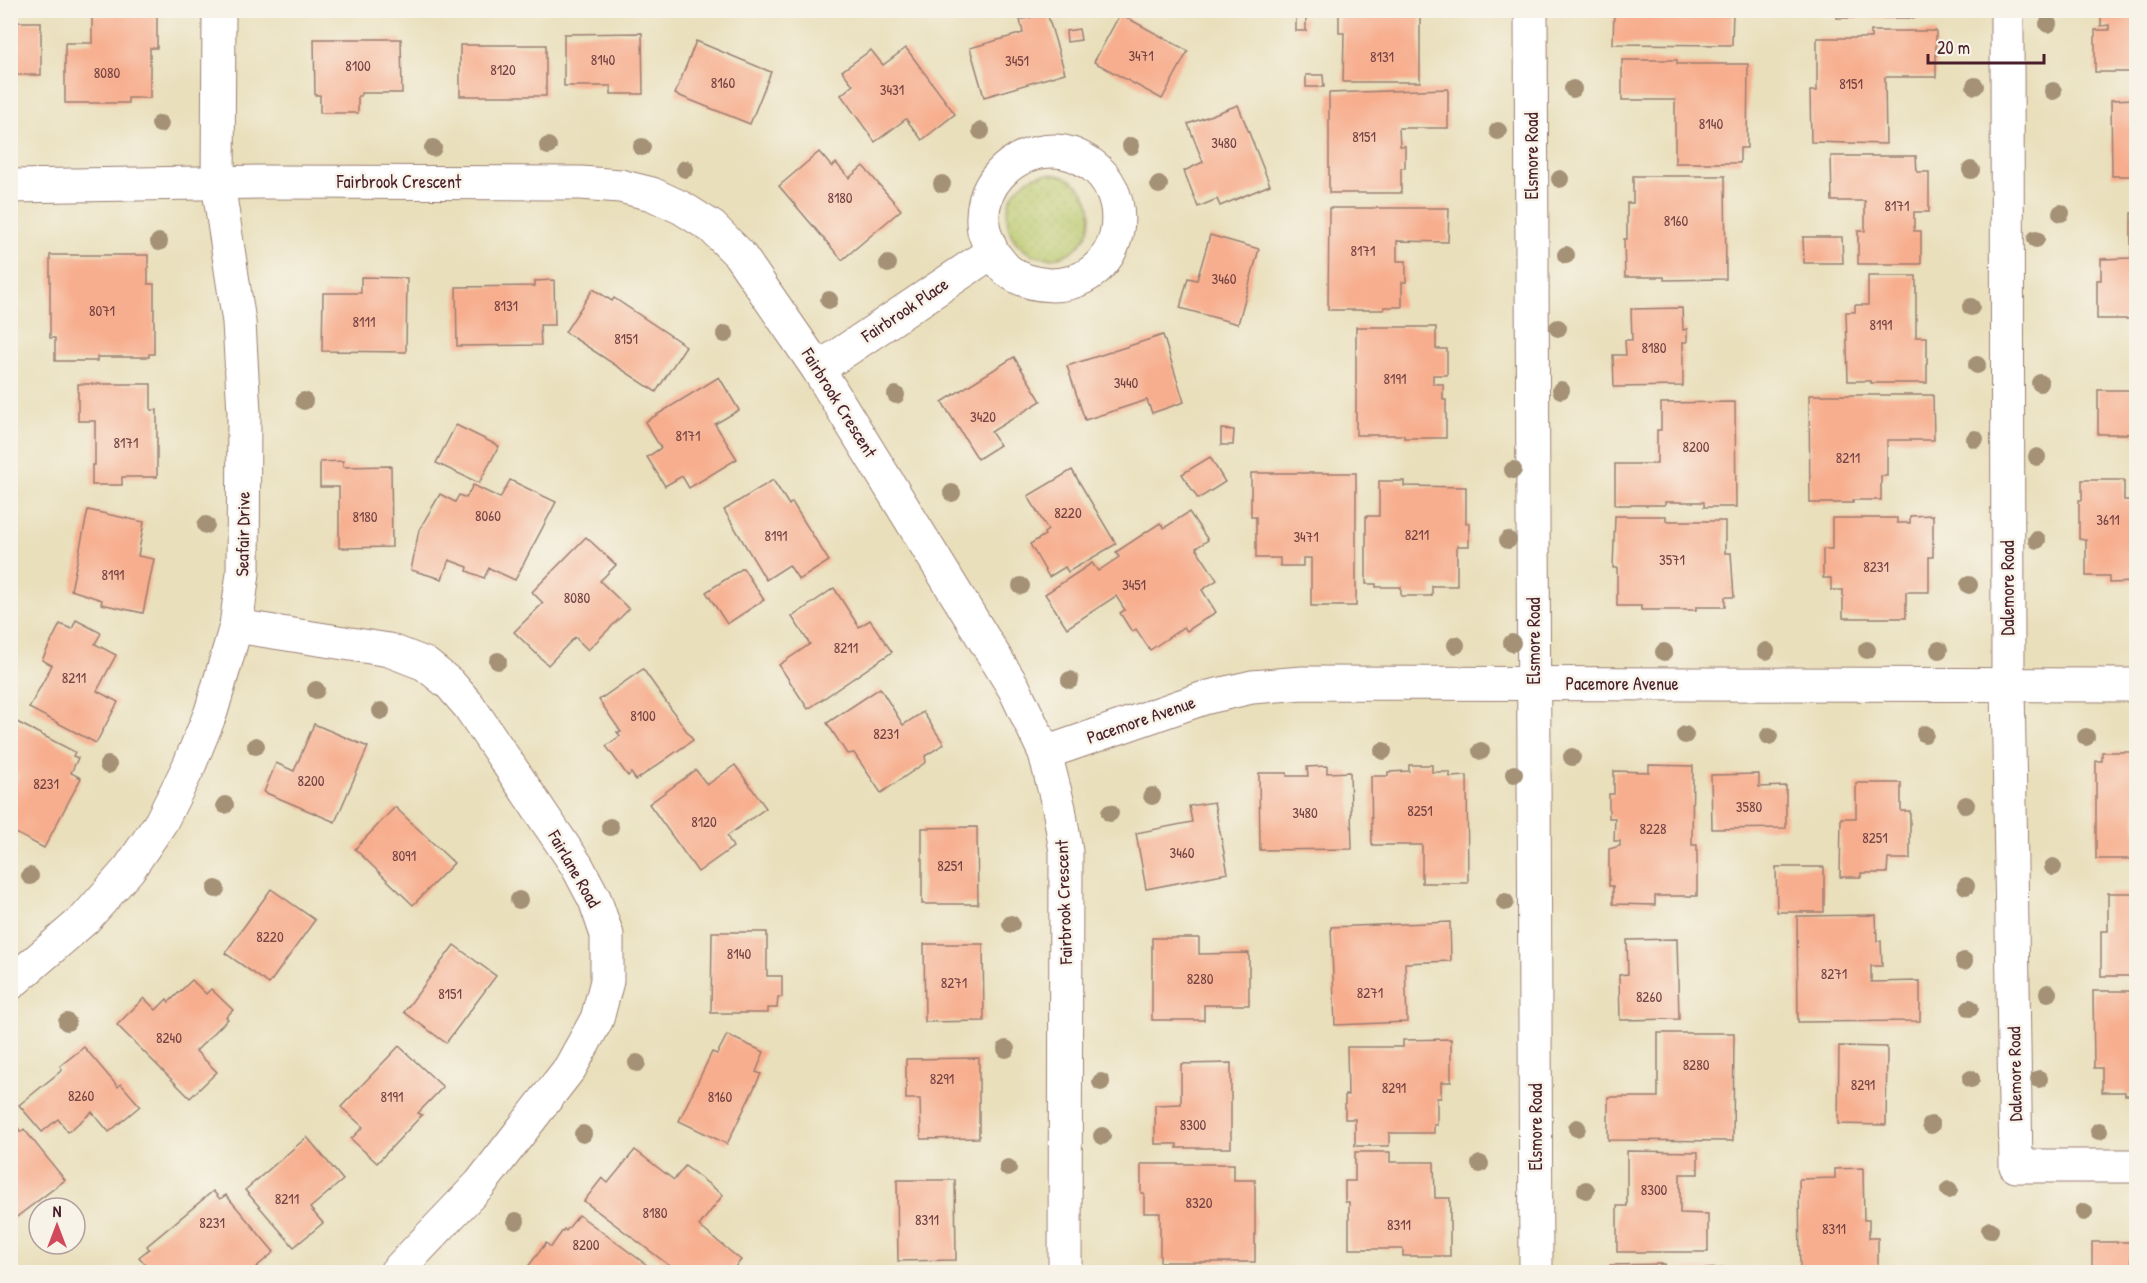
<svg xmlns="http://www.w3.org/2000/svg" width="2147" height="1283" font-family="'Patrick Hand',sans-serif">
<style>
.grass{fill:url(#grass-dots);stroke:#82744b;stroke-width:1.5}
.building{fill:#f7ae8e}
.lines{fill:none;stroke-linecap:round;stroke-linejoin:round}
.minor-casing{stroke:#9a7f73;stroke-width:35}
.tertiary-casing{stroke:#9a7f73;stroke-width:35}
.minor{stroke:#fff;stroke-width:33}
.tertiary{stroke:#fff;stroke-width:33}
.tree{fill:#a49176}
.labels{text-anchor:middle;stroke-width:5;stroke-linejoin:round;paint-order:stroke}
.number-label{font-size:15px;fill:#754344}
.street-label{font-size:18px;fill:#4a1f2b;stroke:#f7f3e8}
</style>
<defs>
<pattern id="grass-dots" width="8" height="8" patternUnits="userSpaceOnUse" patternTransform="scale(1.5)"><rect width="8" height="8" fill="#b9c86b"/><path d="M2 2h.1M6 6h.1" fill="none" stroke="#a1ab5d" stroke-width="1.8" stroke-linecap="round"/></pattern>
</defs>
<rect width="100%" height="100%" fill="#f7f3e8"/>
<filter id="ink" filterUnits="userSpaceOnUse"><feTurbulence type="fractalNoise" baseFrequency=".0167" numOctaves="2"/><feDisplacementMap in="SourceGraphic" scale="12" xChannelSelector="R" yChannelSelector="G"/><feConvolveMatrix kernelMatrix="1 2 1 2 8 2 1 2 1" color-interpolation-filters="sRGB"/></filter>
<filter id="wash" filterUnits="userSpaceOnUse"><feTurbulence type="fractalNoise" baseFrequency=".008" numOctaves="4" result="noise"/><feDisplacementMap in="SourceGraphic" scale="24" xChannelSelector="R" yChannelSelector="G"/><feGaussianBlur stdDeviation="1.35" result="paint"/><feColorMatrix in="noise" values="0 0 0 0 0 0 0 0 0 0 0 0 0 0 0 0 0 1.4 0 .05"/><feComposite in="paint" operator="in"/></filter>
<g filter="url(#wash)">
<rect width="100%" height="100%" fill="#e9dfbb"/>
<!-- grass -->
<circle class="grass" cx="1049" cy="216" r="42"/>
<g id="blocks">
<!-- building -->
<g class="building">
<path d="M1339,10H1459V13H1420V82H1343L1344,33H1339Z"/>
<path d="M1614,10H1733L1732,45L1613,44Z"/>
<rect x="1837" y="10" width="79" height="8"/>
<path d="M2101,10H2136V72H2095V30H2109V25L2101,26Z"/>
<path d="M1047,13L1065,73L984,97L970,48L1023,33L1020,20Z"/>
<path d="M1120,14L1188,51L1162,99L1094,62Z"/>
<path d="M92,15H157V48H150V98H128V103H65V43H92Z"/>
<rect x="1296" y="18" width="10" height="13"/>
<rect x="10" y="22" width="31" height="53"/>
<path d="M1079,29L1081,40L1067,42L1066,31Z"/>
<path d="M1871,31H1936V77H1885L1886,144L1811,142L1810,91H1817V38H1871Z"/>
<path d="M642,33L643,94H611V86H564V34Z"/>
<path d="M314,39H401L402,93H361V96H358V113H320V95H315Z"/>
<path d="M696,41L771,72L750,124L675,94Z"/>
<rect x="460" y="45" width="86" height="51"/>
<path d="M906,48L955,114L922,140L906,119L875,142L841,95L853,85L842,71L871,50L883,65Z"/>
<path d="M1622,60H1677V64H1748L1747,148H1740V163H1675V100H1622Z"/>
<path d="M1306,75H1323L1324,87H1306Z"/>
<path d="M1448,89V128H1399L1400,146H1405V168H1401V193H1329V93Z"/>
<path d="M2136,99V176H2112L2111,100Z"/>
<path d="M1238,105L1270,185L1220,206L1217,199L1198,207L1184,171L1203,162L1188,124Z"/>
<path d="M819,152L832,167L836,163L849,178L863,166L901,210L842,260L779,186Z"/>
<path d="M1831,156H1916L1917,172H1929V212H1914V231H1921V264H1858V231H1865V201H1832Z"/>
<path d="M1633,176H1725L1726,279L1664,280V277H1625L1624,239H1627V203H1633Z"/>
<path d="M1329,208H1449L1448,242L1397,241V261H1406V282H1402V307H1384V310H1328Z"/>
<path d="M2131,213H2136V319H2097V280H2101V259L2131,258Z"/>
<path d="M1210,235L1259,249L1238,324L1180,308L1188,278L1197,280Z"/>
<path d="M1803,237H1842L1843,263H1804Z"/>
<path d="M50,255H148V284H154V354H149V357H97V361H55V338H50Z"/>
<path d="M1868,276H1916V337H1927V383H1871V381H1848L1846,312H1855V305H1868Z"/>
<path d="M361,277L407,278L406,352L322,351L323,293H361Z"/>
<path d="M554,280L555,325H540L541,345L457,346L456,287L535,286V281Z"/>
<path d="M593,289L612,301L614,298L686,346L656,392L565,332Z"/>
<path d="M1682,308L1683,330L1687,329V342H1683V386L1614,387L1613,355H1626L1625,340H1632L1631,309Z"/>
<path d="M1356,327H1436V349H1447V375H1433V384H1443V400H1446V438H1404V435H1356Z"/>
<path d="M1163,335L1184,402L1152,413L1147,400L1085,420L1067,366Z"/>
<path d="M1014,357L1041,401L991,432L1000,445L978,459L942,402Z"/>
<path d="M719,377L739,410L715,424L737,459L689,488L682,476L665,486L647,457L661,448L645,422Z"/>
<path d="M78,384H151V410H157V477H122V485H92V465H95V421H78Z"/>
<path d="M2098,390H2136V436H2131V434H2098Z"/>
<path d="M1809,395H1933L1934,440H1887V476H1881V500H1853V503H1810Z"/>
<path d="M1735,402L1736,507H1704V502H1665V505H1615V464H1657V430H1661V403Z"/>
<path d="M456,425L499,446L479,483L436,463Z"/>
<path d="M1221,429L1234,430L1233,445H1221Z"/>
<path d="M1210,457L1225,482L1198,499L1182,474Z"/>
<path d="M343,461V467L391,466L392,547L339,548V487H320V462Z"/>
<path d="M1072,470L1116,544L1068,572L1065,567L1049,577L1030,544L1045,535L1044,533L1048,530L1028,496Z"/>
<path d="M1251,473H1356V606H1311V558H1303V566H1280V558H1256V517H1251Z"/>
<path d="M510,480L556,502L515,580L489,568L484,578L467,571L468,567L449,560L442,579L411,570L419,530L440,494L455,502L459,495L466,498L473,485L500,498Z"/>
<path d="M773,480L789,505L792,502L829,561L799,580L789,565L766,580L724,510Z"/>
<path d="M2082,480H2124V500H2136V582L2109,583V576H2086V539H2079V500H2082Z"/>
<path d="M1379,481H1404V486L1466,487V523H1469V546H1457V586H1432V596H1401V587H1376V584H1366V516H1379Z"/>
<path d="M88,510L144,522L138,556L154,559L143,613L101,604L102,600L71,590Z"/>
<path d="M1189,512L1208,540L1196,548L1217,580L1202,590L1216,612L1187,631L1184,627L1150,650L1136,629L1132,632L1120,613L1125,610L1116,596L1067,628L1045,594L1092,563L1098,571L1119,557L1116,552L1160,523L1164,528Z"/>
<path d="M1933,515V557H1929V592H1906V618H1843V590H1831V578H1823V549H1832V518H1897V523H1910V516Z"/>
<path d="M1615,516H1666V521H1725V553H1731L1734,597H1725V607H1696V610H1641V606H1617V568H1613Z"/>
<path d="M586,537L616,565L600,581L629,609L588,650L575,637L548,665L514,632L543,603L532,592Z"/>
<path d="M743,568L764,600L727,624L706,592Z"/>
<path d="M834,588L859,627L870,620L892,652L808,709L779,665L810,644L792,617Z"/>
<path d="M76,620L101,633L95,644L116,655L97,691L118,702L96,743L29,708L52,665L42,660L60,624L72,629Z"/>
<path d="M643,669L693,740L636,780L631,773L628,776L606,746L620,736L617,732H621L599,700Z"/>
<path d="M880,688L903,725L923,712L944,744L925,756L926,762L881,793L854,753L847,754L827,723Z"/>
<path d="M15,721L75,752L73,756L78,758L71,773L81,778L44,848L10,830V791L19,775L10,771V731Z"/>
<path d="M314,724L368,747L335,822L264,792L276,763L294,771Z"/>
<path d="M2102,752H2136V859H2096V761H2102Z"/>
<path d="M735,765L766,808L727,836L733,847L698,872L649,804L696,770L707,785Z"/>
<path d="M1409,765H1432V772H1450V777L1467,776L1468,883H1422V845H1372L1371,776H1388V772L1409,771Z"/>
<path d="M1649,765L1693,766L1692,845H1697V896H1655V905L1613,904V886H1609V849L1620,846V841H1614L1615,818H1609V794H1614V771L1649,772Z"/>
<path d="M1327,766V773L1350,772L1352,849L1260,850L1259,773H1287V776H1308L1307,767Z"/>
<path d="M1759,774V787L1786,786V828L1712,829L1711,775Z"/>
<path d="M1856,783H1901V811H1910V859H1888L1887,873H1861V877H1840L1841,818H1856Z"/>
<path d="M1214,802L1228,873L1146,889L1136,833L1192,822L1189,806Z"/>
<path d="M395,807L454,863L413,905L355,849Z"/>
<path d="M977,827L978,904H922V828Z"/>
<path d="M1776,867H1824V912H1777Z"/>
<path d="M271,889L315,920L269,984L225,953Z"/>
<path d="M2108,893H2136V976H2101V931H2108Z"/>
<path d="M1876,915L1877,941H1881L1882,966H1871V982L1920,981V1021L1798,1022L1797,916Z"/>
<path d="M1450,922L1451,961L1405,963L1407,1022L1335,1025L1331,927Z"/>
<path d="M712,932H767V976H782V997H778L777,1008H768V1013H711Z"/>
<path d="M1152,938H1199V954L1249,953V1005H1204V1020H1152Z"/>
<path d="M1677,939L1679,1019L1620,1020L1619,975L1628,974L1627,940Z"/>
<path d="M924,944H983L984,1021L925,1022Z"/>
<path d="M454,945L496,976L446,1043L404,1012Z"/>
<path d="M192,980L206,994L211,989L233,1010L226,1017L228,1019L196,1051L217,1072L190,1098L117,1025L144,998L156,1010L167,999L169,1002Z"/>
<path d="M2093,991H2136V1095H2125V1092H2102V1068H2094Z"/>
<path d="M1658,1033H1734L1733,1141L1608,1140V1097H1658Z"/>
<path d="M727,1035L764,1052L756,1072L761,1074L727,1144L679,1121L712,1052L717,1054Z"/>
<path d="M1451,1039V1082H1441V1098H1437V1125H1434V1133H1389V1146H1355V1119H1345V1095H1348L1347,1047H1403V1040Z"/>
<path d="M399,1046L443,1087L418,1113L422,1115L377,1163L351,1139L363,1127L341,1107Z"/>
<path d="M1839,1046L1887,1047L1886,1125L1838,1124Z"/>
<path d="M84,1047L118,1087L121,1084L140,1106L109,1132L92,1112L68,1132L58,1119L42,1132L19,1105L62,1070L60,1066Z"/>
<path d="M979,1058V1138L921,1139L920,1099H906V1059Z"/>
<path d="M1231,1063V1148H1177V1144H1155V1105L1181,1104V1064Z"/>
<path d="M10,1118L21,1132L24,1129L65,1180L10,1222Z"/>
<path d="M307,1137L343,1180L310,1208L323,1223L294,1247L245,1190Z"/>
<path d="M635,1150L674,1180L685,1166L723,1195L699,1226L741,1260L731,1272H678L584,1201L602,1178L608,1183Z"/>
<path d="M1627,1151L1698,1152V1174H1680V1213L1708,1214V1252H1617V1206H1627Z"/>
<path d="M1355,1152H1390V1162H1434L1435,1198H1450V1256H1403V1249H1349V1202H1345V1181H1355Z"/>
<path d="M1141,1164H1234V1180H1255V1262H1160V1213H1144V1193H1141Z"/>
<path d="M1863,1168L1864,1220H1869V1238H1878V1272H1800L1799,1179L1835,1178V1169Z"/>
<path d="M897,1180H955L956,1260L898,1261Z"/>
<path d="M213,1191L220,1199L226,1195L274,1252L255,1268L258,1272H152L139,1257L149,1249L147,1246Z"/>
<path d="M579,1215L651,1268L647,1272H524L546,1243L551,1247L564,1229L566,1231Z"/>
<path d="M2092,1242H2131L2132,1272H2092Z"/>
<path d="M1665,1264V1270L1731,1268L1732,1272H1610V1265Z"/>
<rect x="1392" y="1268" width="62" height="4"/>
</g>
</g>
</g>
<g filter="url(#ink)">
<use href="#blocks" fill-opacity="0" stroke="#9a7f73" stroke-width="1.5"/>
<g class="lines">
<!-- minor casing -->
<g class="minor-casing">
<g id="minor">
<path d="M1531,10L1536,1272"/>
<path d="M2007,10L2008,685L2016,1166H2136"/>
<path d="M10,186L263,182L581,183L620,186L652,194L682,208L712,227L739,254L818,369L1014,688L1045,753L1059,808L1066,852L1065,1272"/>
<path d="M818,369L992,252C997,258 1002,265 1007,270C1031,289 1068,290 1092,272C1127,246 1126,190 1092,165C1081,157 1068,151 1054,151C1011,151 976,186 984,231C986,238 990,245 992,252"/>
<path d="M236,626L389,650L425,664L450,684L469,706L577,866L595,900L607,935V981L597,1019L570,1068L480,1184L396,1272"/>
<path d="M1045,753L1204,698L1252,687L1303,683L2136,685"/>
</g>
</g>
<!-- tertiary casing -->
<g class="tertiary-casing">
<path id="tertiary" d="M10,984L86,918L129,869L161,822L189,766L211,712L236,626L243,573L244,413L239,322L218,183L219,10"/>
</g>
<!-- minor -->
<use href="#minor" class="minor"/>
<!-- tertiary -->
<use href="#tertiary" class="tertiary"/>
</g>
<!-- trees -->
<g class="tree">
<circle cx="2048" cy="24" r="9"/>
<circle cx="1975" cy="86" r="9"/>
<circle cx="1573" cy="89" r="9"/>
<circle cx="2053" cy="91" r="9"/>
<circle cx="160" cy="124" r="9"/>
<circle cx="981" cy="131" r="9"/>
<circle cx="1498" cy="131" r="9"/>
<circle cx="548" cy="146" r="9"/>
<circle cx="1131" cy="146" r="9"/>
<circle cx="642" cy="147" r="9"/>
<circle cx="433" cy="148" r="9"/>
<circle cx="685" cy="169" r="9"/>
<circle cx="1971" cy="170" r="9"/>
<circle cx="1560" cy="179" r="9"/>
<circle cx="942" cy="184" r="9"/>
<circle cx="1159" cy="185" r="9"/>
<circle cx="2061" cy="213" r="9"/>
<circle cx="2036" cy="239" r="9"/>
<circle cx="159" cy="242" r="9"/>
<circle cx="1566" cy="255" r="9"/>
<circle cx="888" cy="264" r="9"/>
<circle cx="829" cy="300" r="9"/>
<circle cx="1971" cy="307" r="9"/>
<circle cx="1558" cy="328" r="9"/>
<circle cx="725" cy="334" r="9"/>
<circle cx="1977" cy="365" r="9"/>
<circle cx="2040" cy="383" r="9"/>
<circle cx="1561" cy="390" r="9"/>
<circle cx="896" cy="395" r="9"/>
<circle cx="304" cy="401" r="9"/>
<circle cx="1975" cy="439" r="9"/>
<circle cx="2037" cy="457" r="9"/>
<circle cx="1513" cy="470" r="9"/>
<circle cx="952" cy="493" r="9"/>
<circle cx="206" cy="525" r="9"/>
<circle cx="1508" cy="540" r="9"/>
<circle cx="2037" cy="540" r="9"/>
<circle cx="1969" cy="585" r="9"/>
<circle cx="1021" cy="586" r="9"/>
<circle cx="1512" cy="643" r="9"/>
<circle cx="1456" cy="645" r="9"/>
<circle cx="1867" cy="650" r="9"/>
<circle cx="1939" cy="650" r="9"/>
<circle cx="1766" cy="651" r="9"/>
<circle cx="1664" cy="652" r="9"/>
<circle cx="498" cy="661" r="9"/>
<circle cx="1070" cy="680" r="9"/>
<circle cx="316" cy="690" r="9"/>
<circle cx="381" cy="711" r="9"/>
<circle cx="1925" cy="734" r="9"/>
<circle cx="1685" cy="735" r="9"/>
<circle cx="1769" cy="736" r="9"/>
<circle cx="2086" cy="737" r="9"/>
<circle cx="256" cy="746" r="9"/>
<circle cx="1383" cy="751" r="9"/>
<circle cx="1481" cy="751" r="9"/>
<circle cx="1572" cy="757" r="9"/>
<circle cx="108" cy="765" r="9"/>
<circle cx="1514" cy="774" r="9"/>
<circle cx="1152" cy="796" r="9"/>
<circle cx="225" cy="805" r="9"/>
<circle cx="1966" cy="805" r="9"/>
<circle cx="1110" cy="813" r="9"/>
<circle cx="610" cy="827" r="9"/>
<circle cx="2053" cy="867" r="9"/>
<circle cx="30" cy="876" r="9"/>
<circle cx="1966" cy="886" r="9"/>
<circle cx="216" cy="889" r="9"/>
<circle cx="519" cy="900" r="9"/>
<circle cx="1505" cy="902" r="9"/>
<circle cx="1011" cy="924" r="9"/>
<circle cx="1964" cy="961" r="9"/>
<circle cx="2048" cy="993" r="9"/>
<circle cx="1970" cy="1008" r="9"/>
<circle cx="67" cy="1022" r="9"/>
<circle cx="1006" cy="1049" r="9"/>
<circle cx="637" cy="1063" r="9"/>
<circle cx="1971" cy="1079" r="9"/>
<circle cx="2039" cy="1079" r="9"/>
<circle cx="1101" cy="1082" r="9"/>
<circle cx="1931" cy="1125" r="9"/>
<circle cx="1577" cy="1128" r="9"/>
<circle cx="2099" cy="1131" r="9"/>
<circle cx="583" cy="1134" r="9"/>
<circle cx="1102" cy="1136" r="9"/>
<circle cx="1480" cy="1164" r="9"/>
<circle cx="1008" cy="1168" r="9"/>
<circle cx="1586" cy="1190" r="9"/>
<circle cx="1949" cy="1190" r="9"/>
<circle cx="2084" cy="1212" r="9"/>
<circle cx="516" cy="1221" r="9"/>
<circle cx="1990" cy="1230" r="9"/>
</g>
</g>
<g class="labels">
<!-- number labels -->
<g class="number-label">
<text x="1141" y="61">3471</text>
<text x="1382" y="62">8131</text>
<text x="603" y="65">8140</text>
<text x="1017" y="66">3451</text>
<text x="358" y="71">8100</text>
<text x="503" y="75">8120</text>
<text x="107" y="78">8080</text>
<text x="723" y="88">8160</text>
<text x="1851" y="89">8151</text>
<text x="892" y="95">3431</text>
<text x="1711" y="129">8140</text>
<text x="1364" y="142">8151</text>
<text x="1224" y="148">3480</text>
<text x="840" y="203">8180</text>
<text x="1897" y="211">8171</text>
<text x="1676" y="226">8160</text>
<text x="1363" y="256">8171</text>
<text x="1224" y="284">3460</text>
<text x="506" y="311">8131</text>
<text x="102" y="316">8071</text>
<text x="364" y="327">8111</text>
<text x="1881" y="330">8191</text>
<text x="626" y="344">8151</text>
<text x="1654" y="353">8180</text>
<text x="1395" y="384">8191</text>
<text x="1126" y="388">3440</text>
<text x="983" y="422">3420</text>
<text x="688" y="441">8171</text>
<text x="126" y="448">8171</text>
<text x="1696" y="452">8200</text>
<text x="1848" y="463">8211</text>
<text x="1068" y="518">8220</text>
<text x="488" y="521">8060</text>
<text x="365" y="522">8180</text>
<text x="2108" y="525">3611</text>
<text x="1417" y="540">8211</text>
<text x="776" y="541">8191</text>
<text x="1306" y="542">3471</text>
<text x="1672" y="565">3571</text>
<text x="1876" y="572">8231</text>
<text x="113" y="580">8191</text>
<text x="1134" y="590">3451</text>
<text x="577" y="603">8080</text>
<text x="846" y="653">8211</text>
<text x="74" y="683">8211</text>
<text x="643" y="721">8100</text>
<text x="886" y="739">8231</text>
<text x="311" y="786">8200</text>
<text x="46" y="789">8231</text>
<text x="1749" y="812">3580</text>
<text x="1420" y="816">8251</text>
<text x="1305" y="818">3480</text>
<text x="704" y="827">8120</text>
<text x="1653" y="834">8228</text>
<text x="1875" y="843">8251</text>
<text x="1182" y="858">3460</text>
<text x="404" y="861">8091</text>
<text x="950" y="871">8251</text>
<text x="270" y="942">8220</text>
<text x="739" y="959">8140</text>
<text x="1834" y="979">8271</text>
<text x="1200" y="984">8280</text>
<text x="954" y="988">8271</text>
<text x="1370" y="998">8271</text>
<text x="450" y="999">8151</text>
<text x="1649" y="1002">8260</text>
<text x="169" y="1043">8240</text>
<text x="1696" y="1070">8280</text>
<text x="942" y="1084">8291</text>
<text x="1863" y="1090">8291</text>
<text x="1394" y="1093">8291</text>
<text x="81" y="1101">8260</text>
<text x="392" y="1102">8191</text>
<text x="720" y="1102">8160</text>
<text x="1193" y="1130">8300</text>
<text x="1654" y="1195">8300</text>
<text x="287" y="1204">8211</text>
<text x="1199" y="1208">8320</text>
<text x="655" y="1218">8180</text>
<text x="927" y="1225">8311</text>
<text x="212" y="1228">8231</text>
<text x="1399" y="1230">8311</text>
<text x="1834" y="1234">8311</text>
<text x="586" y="1250">8200</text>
</g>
<!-- street labels -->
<g class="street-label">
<text transform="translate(1532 156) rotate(-90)" y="6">Elsmore Road</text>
<text x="399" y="188">Fairbrook Crescent</text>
<text transform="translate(905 310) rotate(-34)" y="6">Fairbrook Place</text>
<text transform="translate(839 403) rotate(58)" y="6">Fairbrook Crescent</text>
<text transform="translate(243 534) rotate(-89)" y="6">Seafair Drive</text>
<text transform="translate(2008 588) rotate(-90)" y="6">Dalemore Road</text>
<text transform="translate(1534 641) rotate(-90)" y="6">Elsmore Road</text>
<text x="1622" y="690">Pacemore Avenue</text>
<text transform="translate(1141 720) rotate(-19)" y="6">Pacemore Avenue</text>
<text transform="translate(574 869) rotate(60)" y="6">Fairlane Road</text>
<text transform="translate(1064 902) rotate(-92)" y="6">Fairbrook Crescent</text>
<text transform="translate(2015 1074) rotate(-91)" y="6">Dalemore Road</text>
<text transform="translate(1536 1127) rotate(-90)" y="6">Elsmore Road</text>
</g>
</g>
<!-- margin -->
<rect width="2147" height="1283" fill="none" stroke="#f7f3e8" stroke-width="36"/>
<!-- north arrow -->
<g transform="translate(57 1226)"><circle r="28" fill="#f7f3e8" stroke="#b29e9c" stroke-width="1.5"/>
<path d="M0-4.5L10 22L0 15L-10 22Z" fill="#d1495b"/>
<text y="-9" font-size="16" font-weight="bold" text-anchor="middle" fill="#4a1f2b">N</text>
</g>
<!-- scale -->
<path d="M1928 54v9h116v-9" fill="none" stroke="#4a1f2b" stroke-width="3"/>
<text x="1937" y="54" font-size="18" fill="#4a1f2b" stroke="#f7f3e8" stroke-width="4.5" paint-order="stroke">20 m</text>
</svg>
